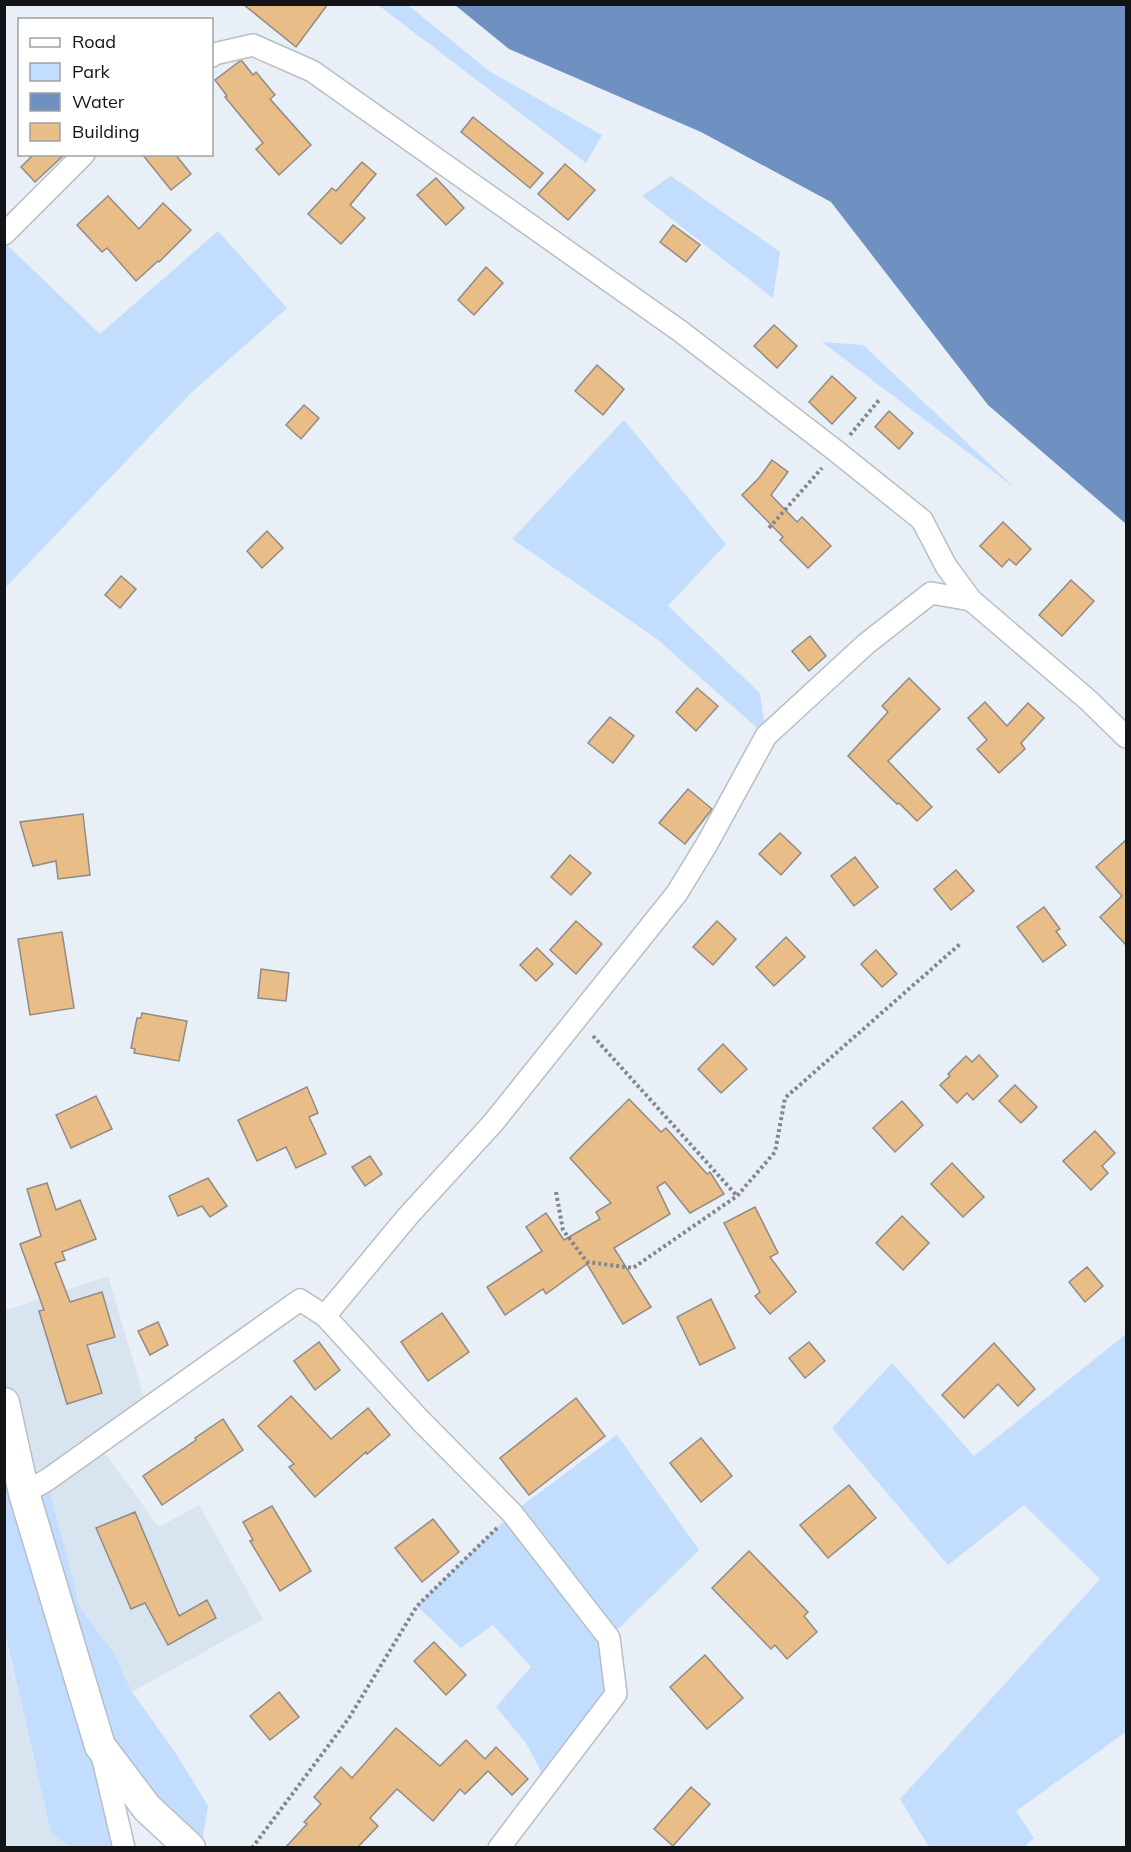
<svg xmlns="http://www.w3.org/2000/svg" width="1131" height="1852" font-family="Mulish,sans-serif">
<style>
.built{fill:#d9e4f1}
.green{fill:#c2ddfe}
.water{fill:#6e91c2}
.building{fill:#e8bd88;stroke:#918b84;stroke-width:1.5}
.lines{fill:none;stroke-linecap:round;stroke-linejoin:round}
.street-casing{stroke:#b8bec5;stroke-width:24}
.secondary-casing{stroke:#b8bec5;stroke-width:33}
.path{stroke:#83878c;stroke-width:4;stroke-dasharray:3 3;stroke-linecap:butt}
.street{stroke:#fff;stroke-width:21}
.secondary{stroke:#fff;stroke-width:30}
</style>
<rect width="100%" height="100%" fill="#e9eff6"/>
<!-- built -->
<g class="built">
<path d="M108,1276L147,1408L98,1444L159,1527L199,1505L263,1619L132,1692L113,1652L80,1608L47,1480L24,1493L5,1403L4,1311Z"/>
<path d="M4,1633L51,1833L70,1847H5Z"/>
</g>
<!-- green -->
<g class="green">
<path d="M378,5H408L489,71L602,135L586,163Z"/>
<path d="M671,176L780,252L773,298L642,196Z"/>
<path d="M218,231L287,308L192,392L5,588L4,242L100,334Z"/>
<path d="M822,342L863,345L1015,488Z"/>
<path d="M624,420L726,544L668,606L760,693L766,736L657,639L512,539Z"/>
<path d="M1126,1334V1732L1016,1811L1034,1838L1024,1847H929L900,1799L1100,1579L1024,1505L948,1565L832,1428L892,1363L974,1456Z"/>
<path d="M4,1403L24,1492L47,1480L80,1608L113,1652L132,1692L175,1752L208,1806L201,1847L101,1747L124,1847H70L51,1833L5,1633Z"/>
<path d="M617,1435L699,1550L609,1638L615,1694L547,1783L526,1743L496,1707L531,1667L493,1625L461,1648L417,1606L512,1513Z"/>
</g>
<!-- water -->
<path class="water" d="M455,5H1126V524L988,405L831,202L701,132L509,49Z"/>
<!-- building -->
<g class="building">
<path d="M243,4L284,5L328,4L296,47Z"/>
<path d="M240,61H242L253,75L256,72L275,95L270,99L311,145L279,175L256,149L263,143L225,97L227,96L215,80Z"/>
<path d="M473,117L543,173L530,188L461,132Z"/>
<path d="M34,154H65L35,182L21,167Z"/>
<path d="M142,154H175L191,174L171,190Z"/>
<path d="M362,162L376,174L350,205L365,218L341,244L308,214L332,188L336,191Z"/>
<path d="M565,164L595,190L568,220L538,194Z"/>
<path d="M436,178L464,208L446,225L417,195Z"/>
<path d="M108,196L139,229L163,203L191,230L159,262L158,261L136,281L107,248L102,252L77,225Z"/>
<path d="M673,225L700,245L686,262L660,242Z"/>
<path d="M486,267L503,283L474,315L458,300Z"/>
<path d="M774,325L797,346L777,368L754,346Z"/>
<path d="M597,365L624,389L603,415L575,391Z"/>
<path d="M832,376L856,398L832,424L809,402Z"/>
<path d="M304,405L319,418L301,439L286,425Z"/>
<path d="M889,411L913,433L899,449L875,427Z"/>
<path d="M772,460L788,472L771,495L797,522L802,517L831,546L808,568L780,540L783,537L742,495L759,478Z"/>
<path d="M1003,522L1031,549L1016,565L1009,559L1002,567L980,546Z"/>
<path d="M267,531L283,548L262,568L247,551Z"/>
<path d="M121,576L136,589L120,608L105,595Z"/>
<path d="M1071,580L1094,601L1062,636L1039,615Z"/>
<path d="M810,636L826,656L809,671L792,651Z"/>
<path d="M909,678L940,709L888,761L932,807L917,821L899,803L897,804L848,756L888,712L882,706Z"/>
<path d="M697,688L718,706L696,731L676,712Z"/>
<path d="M985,702L1007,726L1028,703L1044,718L1021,743L1025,749L999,773L977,749L987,740L968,718Z"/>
<path d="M610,717L634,736L613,763L588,743Z"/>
<path d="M688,789L712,809L685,844L659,823Z"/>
<path d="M83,814L90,875L58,879L56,861L33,866L20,822Z"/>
<path d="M780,833L801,853L781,875L759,854Z"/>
<path d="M1126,840V945L1100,917L1122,896L1096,867Z"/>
<path d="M570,855L591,873L571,895L551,877Z"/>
<path d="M855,857L878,887L854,906L831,876Z"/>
<path d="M956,870L974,891L951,910L934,889Z"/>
<path d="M1044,907L1060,929L1056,931L1066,945L1043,962L1017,927Z"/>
<path d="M576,921L602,944L576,974L550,950Z"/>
<path d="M717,921L736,939L713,965L693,947Z"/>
<path d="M62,932L74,1008L30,1015L18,939Z"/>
<path d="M786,937L805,957L774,986L756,967Z"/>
<path d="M537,948L553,964L536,981L520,965Z"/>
<path d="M876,950L897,974L882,987L861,964Z"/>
<path d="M261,969L289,973L286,1001L258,998Z"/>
<path d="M142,1013L187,1021L179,1061L134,1053L135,1049L131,1048L137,1018H141Z"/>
<path d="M723,1044L747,1069L721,1093L698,1069Z"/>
<path d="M979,1055L998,1076L973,1100L967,1093L957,1103L940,1085L950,1076L948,1074L966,1056L972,1062Z"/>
<path d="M1015,1085L1037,1107L1021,1123L999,1101Z"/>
<path d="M307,1087L318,1113L309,1117L326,1154L296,1168L286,1147L257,1161L238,1120Z"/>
<path d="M96,1096L112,1129L71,1148L56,1115Z"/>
<path d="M629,1099L661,1132L666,1128L707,1174L710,1172L724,1194L690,1213L665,1182L657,1187L670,1214L614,1248L651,1307L623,1324L587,1264L546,1294L543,1289L505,1315L487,1287L542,1251L526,1227L546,1213L564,1240L600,1219L596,1212L611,1203L570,1158Z"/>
<path d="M902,1101L923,1125L895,1152L873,1128Z"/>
<path d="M1095,1131L1115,1153L1102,1166L1108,1173L1091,1190L1063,1161Z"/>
<path d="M370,1156L382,1174L365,1186L352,1167Z"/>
<path d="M952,1163L984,1197L963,1217L931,1184Z"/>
<path d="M208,1178L227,1206L210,1217L202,1206L178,1216L169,1196Z"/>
<path d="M47,1183L56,1210L80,1200L96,1239L62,1252L65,1260L55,1263L70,1302L102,1292L115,1337L87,1345L102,1393L67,1404L39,1311L44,1310L20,1244L41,1236L27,1189Z"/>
<path d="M755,1207L778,1253L770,1257L796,1292L770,1314L755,1296L760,1292L724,1223Z"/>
<path d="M902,1216L929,1243L903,1270L876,1243Z"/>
<path d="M1087,1267L1103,1286L1085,1302L1069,1282Z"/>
<path d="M711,1299L735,1348L700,1365L677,1317Z"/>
<path d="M442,1313L469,1352L428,1381L401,1342Z"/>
<path d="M158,1322L168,1345L150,1355L138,1331Z"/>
<path d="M319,1342L340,1370L315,1390L294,1361Z"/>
<path d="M809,1342L825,1361L805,1378L789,1358Z"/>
<path d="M994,1343L1035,1389L1018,1406L998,1384L964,1418L942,1395Z"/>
<path d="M291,1396L331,1439L368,1408L390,1435L367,1454L366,1452L315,1497L289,1467L294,1464L258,1426Z"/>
<path d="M576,1398L605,1436L529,1495L500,1458Z"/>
<path d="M223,1419L243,1450L162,1505L143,1476L196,1440L195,1438Z"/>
<path d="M701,1438L732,1476L701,1502L670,1463Z"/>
<path d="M849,1485L876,1518L828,1558L800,1525Z"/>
<path d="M272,1506L311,1571L280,1591L250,1541L253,1540L243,1522Z"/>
<path d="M135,1512L179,1616L207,1600L216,1618L168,1645L145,1603L131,1609L96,1528Z"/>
<path d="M433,1519L459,1552L422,1582L395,1548Z"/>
<path d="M749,1551L808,1612L804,1616L817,1632L787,1659L775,1645L771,1649L712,1588Z"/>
<path d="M434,1642L466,1675L446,1695L414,1661Z"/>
<path d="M705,1655L743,1698L707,1729L670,1687Z"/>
<path d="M279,1692L299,1717L270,1740L250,1716Z"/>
<path d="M396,1728L440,1766L466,1740L485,1759L496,1747L528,1779L512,1795L488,1771L465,1794L460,1789L433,1821L397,1789L370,1818L378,1826L357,1848H285L307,1824L304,1822L321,1804L314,1797L341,1767L352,1778Z"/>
<path d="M691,1787L710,1804L673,1846L654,1829Z"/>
</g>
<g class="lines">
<!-- street casing -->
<g class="street-casing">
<g id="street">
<path d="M212,56L214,54L253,45L312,71L680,331L836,451L922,520L946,566L971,600"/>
<path d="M4,234L84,154"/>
<path d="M325,1316L420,1420L512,1513L609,1638L616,1694L499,1848"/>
<path d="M24,1493L47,1480L300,1300L325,1316L408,1216L493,1123L677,893L707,844L766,736L866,644L931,593L971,600L1088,700L1126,737"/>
<path d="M102,1755L124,1848"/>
</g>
</g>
<!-- secondary casing -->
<g class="secondary-casing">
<path id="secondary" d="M4,1403L24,1493L100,1746L147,1808L190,1848"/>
</g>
<!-- path -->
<g class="path">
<path d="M850,435L879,400"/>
<path d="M769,528L822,468"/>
<path d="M593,1036L737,1196"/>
<path d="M556,1192L563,1230L587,1262L633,1268L737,1196L775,1152L785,1098L960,944"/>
<path d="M252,1848L349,1718L417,1606L497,1528"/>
</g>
<!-- street -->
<use href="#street" class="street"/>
<!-- secondary -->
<use href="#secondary" class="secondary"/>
</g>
<!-- border -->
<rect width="1131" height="1852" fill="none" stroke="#121417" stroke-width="12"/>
<!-- legend -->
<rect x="18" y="18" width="195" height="138" fill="#ffffff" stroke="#a0a1a2" stroke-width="1.5"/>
<rect x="30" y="38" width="30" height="9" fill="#ffffff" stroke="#a0a1a2" stroke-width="1.5"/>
<text x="72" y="48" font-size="18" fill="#121417">Road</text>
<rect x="30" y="63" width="30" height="18" fill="#c2ddfe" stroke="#a0a1a2" stroke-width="1.5"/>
<text x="72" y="78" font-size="18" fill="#121417">Park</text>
<rect x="30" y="93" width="30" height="18" fill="#6e91c2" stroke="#a0a1a2" stroke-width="1.5"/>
<text x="72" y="108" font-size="18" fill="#121417">Water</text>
<rect x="30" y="123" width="30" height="18" fill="#e8bd88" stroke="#a0a1a2" stroke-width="1.5"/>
<text x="72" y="138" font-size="18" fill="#121417">Building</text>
</svg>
